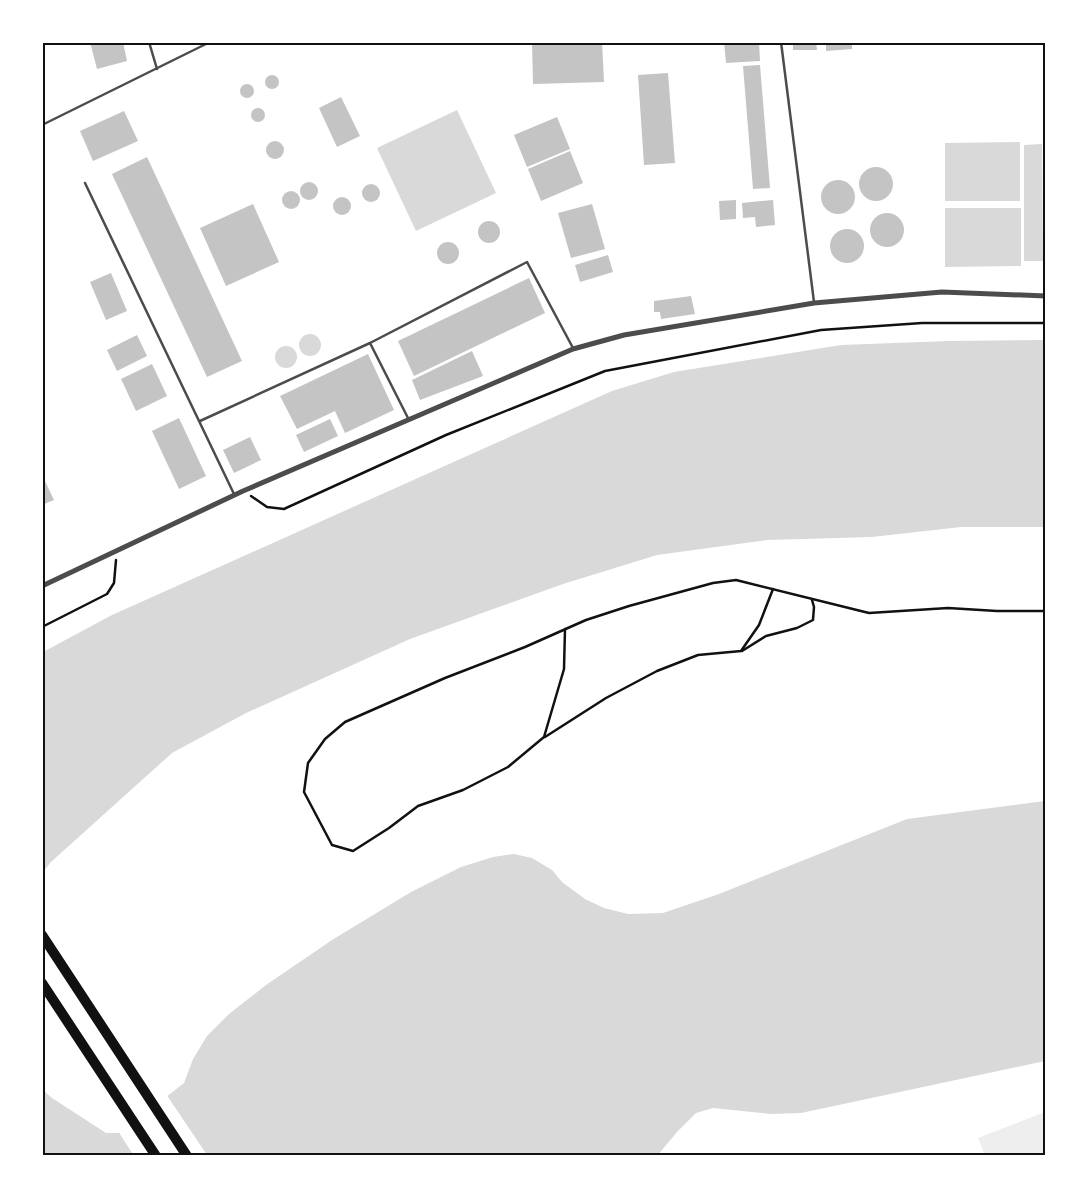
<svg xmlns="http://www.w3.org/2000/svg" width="1088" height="1198" font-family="Jost,sans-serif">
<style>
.green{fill:#eee}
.water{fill:#d9d9d9}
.pier{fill:#fff}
.building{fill:#c4c4c4}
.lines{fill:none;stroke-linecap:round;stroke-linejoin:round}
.path{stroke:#111;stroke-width:2.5}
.service{stroke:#4c4c4c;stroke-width:2.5}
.minor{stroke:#4c4c4c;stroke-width:5}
.motorway{stroke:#111;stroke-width:10}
.neatline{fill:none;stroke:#111;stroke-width:2}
</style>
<rect width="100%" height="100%" fill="#fff"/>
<!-- green -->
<path class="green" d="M1045,1112V1155H985L978,1138Z"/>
<!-- water -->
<g class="water">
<path d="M457,110L496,193L416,231L377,148Z"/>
<path d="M1020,142V201H945V143Z"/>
<path d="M1042,144L1043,261H1024V145Z"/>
<path d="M945,208H1021V266L945,267Z"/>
<circle cx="310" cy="345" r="11"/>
<path d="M1045,340V527H961L872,537L767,540L657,555L563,584L410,639L246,713L172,753L51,862L43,872V652L112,615L612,391L674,372L841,345L949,341Z"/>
<circle cx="286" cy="357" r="11"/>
<path d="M1045,801V1061L801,1113L771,1114L713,1108L696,1113L677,1132L657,1156L43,1155L42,1089L52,1098L106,1133H120L184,1083L193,1059L207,1036L229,1014L266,985L332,940L411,892L461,867L493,857L514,854L532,858L552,870L562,882L585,899L604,908L628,914L663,913L719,894L907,819Z"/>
</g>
<!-- pier -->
<path class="pier" d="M166,1094L207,1155L134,1156L118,1131Z"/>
<!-- building -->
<g class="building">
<path d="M90,42H123L127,61L97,69Z"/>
<path d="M532,42H602L604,82L533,84Z"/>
<path d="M724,42H759L760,61L726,63Z"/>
<path d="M793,42H816L817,50H793Z"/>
<path d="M826,42H852V49L826,51Z"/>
<path d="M760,65L770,188L753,189L743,66Z"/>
<path d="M668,73L675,163L644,165L638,75Z"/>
<circle cx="272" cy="82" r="7"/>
<circle cx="247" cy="91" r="7"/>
<path d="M341,97L360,136L337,147L319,108Z"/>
<circle cx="258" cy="115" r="7"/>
<path d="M124,111L138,141L93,161L80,131Z"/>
<path d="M557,117L570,149L527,167L514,135Z"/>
<circle cx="275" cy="150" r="9"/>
<path d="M570,151L583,183L541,201L528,169Z"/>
<path d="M147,157L242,361L207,377L112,174Z"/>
<circle cx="876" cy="184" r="17"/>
<circle cx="838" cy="197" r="17"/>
<circle cx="309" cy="191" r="9"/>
<circle cx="371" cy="193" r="9"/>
<circle cx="291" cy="200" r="9"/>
<circle cx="342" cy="206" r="9"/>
<path d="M736,200V219L720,220L719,201Z"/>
<path d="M773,200L775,225L756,227L755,217L743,218L742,203Z"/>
<path d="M253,204L279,262L226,286L200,228Z"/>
<path d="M592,204L605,249L571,258L558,213Z"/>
<circle cx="887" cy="230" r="17"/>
<circle cx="489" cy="232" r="11"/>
<circle cx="847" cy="246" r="17"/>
<circle cx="448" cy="253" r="11"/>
<path d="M608,255L613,272L580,282L575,265Z"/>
<path d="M111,273L127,311L106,320L90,282Z"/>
<path d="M529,278L545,313L414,376L398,341Z"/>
<path d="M691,296L695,314L661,319L660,312H654V301Z"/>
<path d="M137,335L147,356L117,371L107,350Z"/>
<path d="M472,351L483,376L420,400L412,380Z"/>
<path d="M368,354L394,410L345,433L335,411L297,429L280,396Z"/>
<path d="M152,364L167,396L136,411L121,379Z"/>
<path d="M179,418L206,476L179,489L152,431Z"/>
<path d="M330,419L338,436L304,452L296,435Z"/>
<path d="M250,437L261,460L234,473L223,450Z"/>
<path d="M42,479H44L54,500L42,505Z"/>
</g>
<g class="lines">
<!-- path -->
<g class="path">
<path d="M251,496L267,507L284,509L446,435L605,371L821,330L922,323H1046"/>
<path d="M42,627L107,594L114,583L116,560"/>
<path d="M565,629L564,669L544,737L508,767L463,790L418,806L389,828L353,851L332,845L304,792L308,763L325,739L345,722L445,678L525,647L586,620L629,606L713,583L736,580L869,613L948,608L997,611H1046"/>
<path d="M742,651L766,636L797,628L813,620L814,607L812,600"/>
<path d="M545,737L606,698L657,671L698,655L741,651L759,625L773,589"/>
</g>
<!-- service -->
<g class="service">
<path d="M149,42L157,69"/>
<path d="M781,42L814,302"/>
<path d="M42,125L210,42"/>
<path d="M85,183L234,494"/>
<path d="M370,343L409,420"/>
<path d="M200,421L370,343L527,262L573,348"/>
</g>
<!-- minor -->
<path class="minor" d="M42,586L243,491L573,349L624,335L814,303L942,292L1046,296"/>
<!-- motorway -->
<g class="motorway">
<path d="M42,935L187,1156"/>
<path d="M42,983L156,1156"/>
</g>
</g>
<!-- border -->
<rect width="1088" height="1198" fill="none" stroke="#ffffff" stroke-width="88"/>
<rect x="44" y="44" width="1000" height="1110" class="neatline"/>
</svg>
